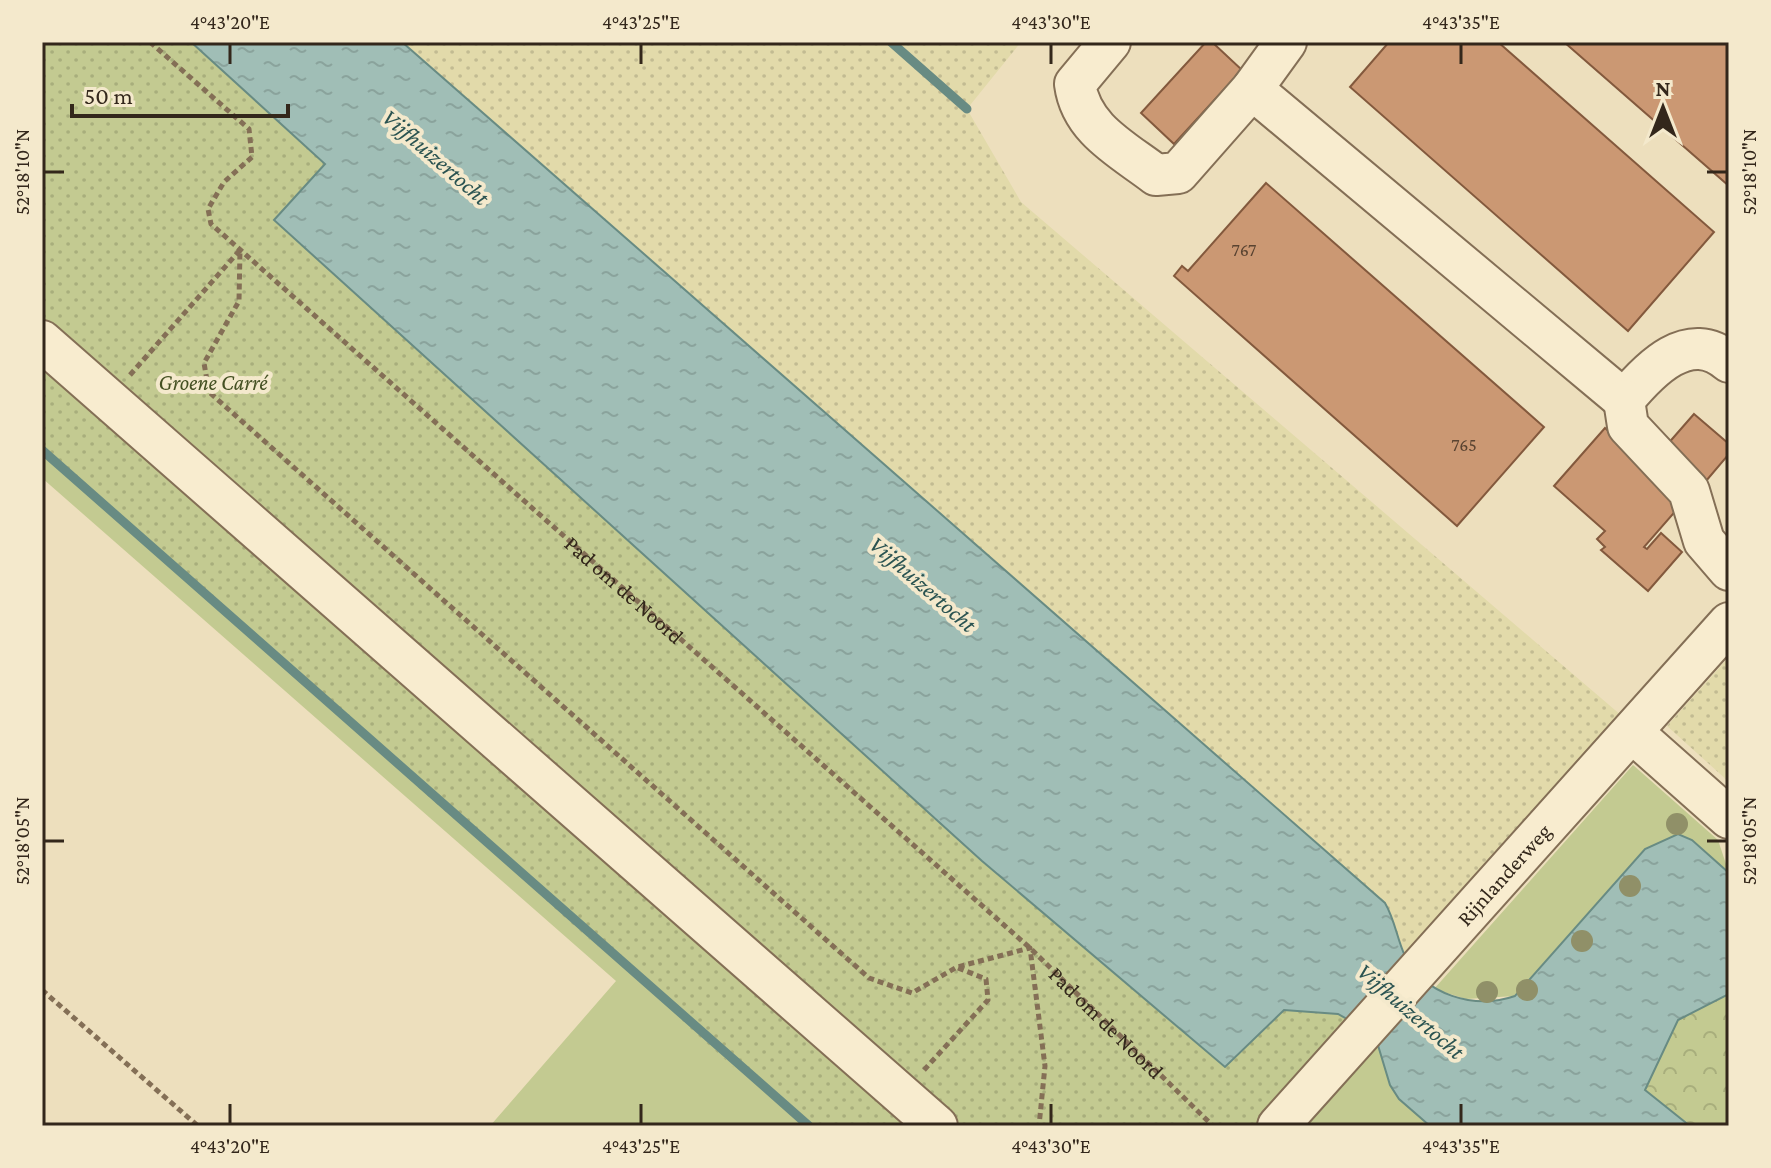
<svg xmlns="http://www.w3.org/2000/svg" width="1771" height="1168" font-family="'Crimson Pro',serif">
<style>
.farmland{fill:url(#farmland-dots)}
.grass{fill:#c3ca91}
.forest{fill:url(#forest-crowns)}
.park{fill:url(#park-dots)}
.water{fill:url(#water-ripples);stroke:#688b83;stroke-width:2}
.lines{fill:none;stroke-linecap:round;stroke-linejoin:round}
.stream{stroke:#688b83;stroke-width:9}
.building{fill:#cb9873;stroke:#83593d;stroke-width:2}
.minor-casing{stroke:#846f56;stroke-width:44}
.path{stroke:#846f56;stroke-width:5;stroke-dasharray:6 4;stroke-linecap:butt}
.minor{stroke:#f8eccf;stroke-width:40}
.tree{fill:#909068}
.ticks{fill:none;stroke:#33271b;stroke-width:3}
.labels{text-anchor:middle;stroke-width:8;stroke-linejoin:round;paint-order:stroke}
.number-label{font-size:18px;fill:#594331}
.park-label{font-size:22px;font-style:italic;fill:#445022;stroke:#f4e9cc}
.street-label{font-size:22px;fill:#33271b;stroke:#f4e9cc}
.water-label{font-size:24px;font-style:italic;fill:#2a5351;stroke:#f4e9cc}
.neatline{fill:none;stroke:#33271b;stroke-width:3}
.ticks-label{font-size:20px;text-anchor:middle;fill:#33271b}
</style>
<defs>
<pattern id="farmland-dots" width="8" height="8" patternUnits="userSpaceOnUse" patternTransform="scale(2)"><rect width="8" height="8" fill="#e2daaa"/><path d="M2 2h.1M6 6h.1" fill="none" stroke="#c2bb92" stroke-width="1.8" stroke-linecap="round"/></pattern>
<pattern id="forest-crowns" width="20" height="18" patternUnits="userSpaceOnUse" patternTransform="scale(2)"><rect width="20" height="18" fill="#c3ca91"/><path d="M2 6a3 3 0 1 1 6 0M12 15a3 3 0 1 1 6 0" fill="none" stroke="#a8ae7c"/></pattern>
<pattern id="park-dots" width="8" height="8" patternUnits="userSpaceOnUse" patternTransform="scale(2)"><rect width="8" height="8" fill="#c3ca91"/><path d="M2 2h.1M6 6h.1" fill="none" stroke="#a8ae7c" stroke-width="1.8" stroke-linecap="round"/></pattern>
<pattern id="water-ripples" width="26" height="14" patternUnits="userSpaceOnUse" patternTransform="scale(2)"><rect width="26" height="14" fill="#a0beb6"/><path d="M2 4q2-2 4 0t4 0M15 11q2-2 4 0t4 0" fill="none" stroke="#8aa39c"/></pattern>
</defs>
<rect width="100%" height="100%" fill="#eddfbd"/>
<!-- farmland -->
<g class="farmland">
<path d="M402,42H1021L967,109L1021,202L1622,716L1407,959L1385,903Z"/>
<path d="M1729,657V782L1667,726Z"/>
</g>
<!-- grass -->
<g class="grass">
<path d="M42,453L928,1126H490L616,981L42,478Z"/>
<path d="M1633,765L1718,840L1729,873L1692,840L1515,996L1466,999L1434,989Z"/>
<path d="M1377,1042L1390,1085L1399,1099L1430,1126H1297Z"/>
</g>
<!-- forest -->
<path class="forest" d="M1729,994V1126H1690L1645,1090L1678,1020Z"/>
<!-- park -->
<path class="park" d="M42,42H201L1287,1006L1357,1012L1264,1126H800L42,454Z"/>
<!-- water -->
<path class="water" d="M191,42H402L1385,903C1395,920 1397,939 1405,956C1425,995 1474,1010 1515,996L1645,849L1678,834L1692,840L1729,873V994L1678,1020L1645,1090L1690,1126H1430L1399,1099L1390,1085L1377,1042L1356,1024L1338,1014L1284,1010L1225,1067L982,861L274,220L325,164Z"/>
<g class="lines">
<!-- stream -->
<g class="stream">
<path d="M891,42L967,109"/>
<path d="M42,450L809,1126"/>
</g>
</g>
<!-- building -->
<g class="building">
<path d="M1206,42H1212L1242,70L1174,144L1141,113Z"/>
<path d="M1389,42H1498L1714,232L1628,331L1350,87Z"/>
<path d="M1564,42H1729V186Z"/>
<path d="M1266,183L1544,427L1457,526L1174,276L1182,266L1188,271Z"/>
<path d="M1694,414L1729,444V454L1706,481L1666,446Z"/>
<path d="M1605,428L1686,499L1644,547L1647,549L1661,533L1682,552L1648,591L1601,550L1605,547L1597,539L1605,531L1554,486Z"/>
</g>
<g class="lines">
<!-- minor casing -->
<g class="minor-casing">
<g id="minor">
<path d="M1110,42L1075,84C1081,129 1122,149 1156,175L1178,173L1252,89L1286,42"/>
<path d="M1252,89L1624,400C1649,370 1689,327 1729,362"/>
<path d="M42,341L937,1126"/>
<path d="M1624,400L1628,426L1689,491L1704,541L1729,570"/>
<path d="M1633,733L1729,818"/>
<path id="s2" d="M1278,1126L1729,623"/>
</g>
</g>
<!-- path -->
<g class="path">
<path id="s1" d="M150,42L249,129L252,157L224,182L208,209L211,224L1030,948L1213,1126"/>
<path d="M130,375L240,250L239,301L204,363L209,392L869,978L912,993L957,967L1030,948L1045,1066L1039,1126"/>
<path d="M42,990L198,1126"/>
<path d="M924,1070L988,1000L986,979L958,968"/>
</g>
<!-- minor -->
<use href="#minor" class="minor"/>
</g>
<!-- trees -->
<g class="tree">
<circle cx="1677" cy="824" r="11"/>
<circle cx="1630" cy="886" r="11"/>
<circle cx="1582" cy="941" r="11"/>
<circle cx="1527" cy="990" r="11"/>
<circle cx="1487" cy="992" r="11"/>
</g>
<!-- ticks -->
<path class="ticks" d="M230,44V64M641,44V64M1051,44V64M1461,44V64M44,172H64M1707,172H1727M44,841H64M1707,841H1727M230,1104V1124M641,1104V1124M1051,1104V1124M1461,1104V1124"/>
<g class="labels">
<!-- number labels -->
<g class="number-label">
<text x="1244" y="256">767</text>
<text x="1464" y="451">765</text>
</g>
<!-- park labels -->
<g class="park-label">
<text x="213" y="390">Groene Carré</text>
</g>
<!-- street labels -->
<g class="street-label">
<text dy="8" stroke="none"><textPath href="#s1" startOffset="796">Pad om de Noord</textPath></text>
<text dy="8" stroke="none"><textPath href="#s2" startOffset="338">Rijnlanderweg</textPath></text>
<text dy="8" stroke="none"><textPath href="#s1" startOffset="1444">Pad om de Noord</textPath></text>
</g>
<!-- water labels -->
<g class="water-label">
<text transform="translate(436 157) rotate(41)" y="8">Vijfhuizertocht</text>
<text transform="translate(923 584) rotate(41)" y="8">Vijfhuizertocht</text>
<text transform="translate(1411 1011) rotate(41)" y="8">Vijfhuizertocht</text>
</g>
</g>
<!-- border -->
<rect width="1771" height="1168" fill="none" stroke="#f4e9cc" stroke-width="88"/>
<!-- north arrow -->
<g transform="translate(1663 108)" stroke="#f4e9cc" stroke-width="6" paint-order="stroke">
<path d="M0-6L14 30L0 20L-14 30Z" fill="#33271b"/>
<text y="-12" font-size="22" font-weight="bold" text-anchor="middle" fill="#33271b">N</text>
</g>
<!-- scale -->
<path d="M72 104v12h216v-12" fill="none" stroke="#33271b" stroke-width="4"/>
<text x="84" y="104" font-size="24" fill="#33271b" stroke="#f4e9cc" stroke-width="6" paint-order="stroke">50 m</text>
<rect x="44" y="44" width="1683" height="1080" class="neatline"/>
<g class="ticks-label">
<text x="230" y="29">4°43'20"E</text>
<text x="641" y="29">4°43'25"E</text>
<text x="1051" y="29">4°43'30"E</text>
<text x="1461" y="29">4°43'35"E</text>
<text transform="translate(22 172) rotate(-90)" y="7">52°18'10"N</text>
<text transform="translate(1749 172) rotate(-90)" y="7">52°18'10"N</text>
<text transform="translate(22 841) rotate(-90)" y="7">52°18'05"N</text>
<text transform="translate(1749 841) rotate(-90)" y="7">52°18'05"N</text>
<text x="230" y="1153">4°43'20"E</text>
<text x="641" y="1153">4°43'25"E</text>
<text x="1051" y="1153">4°43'30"E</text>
<text x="1461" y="1153">4°43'35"E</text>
</g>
</svg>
